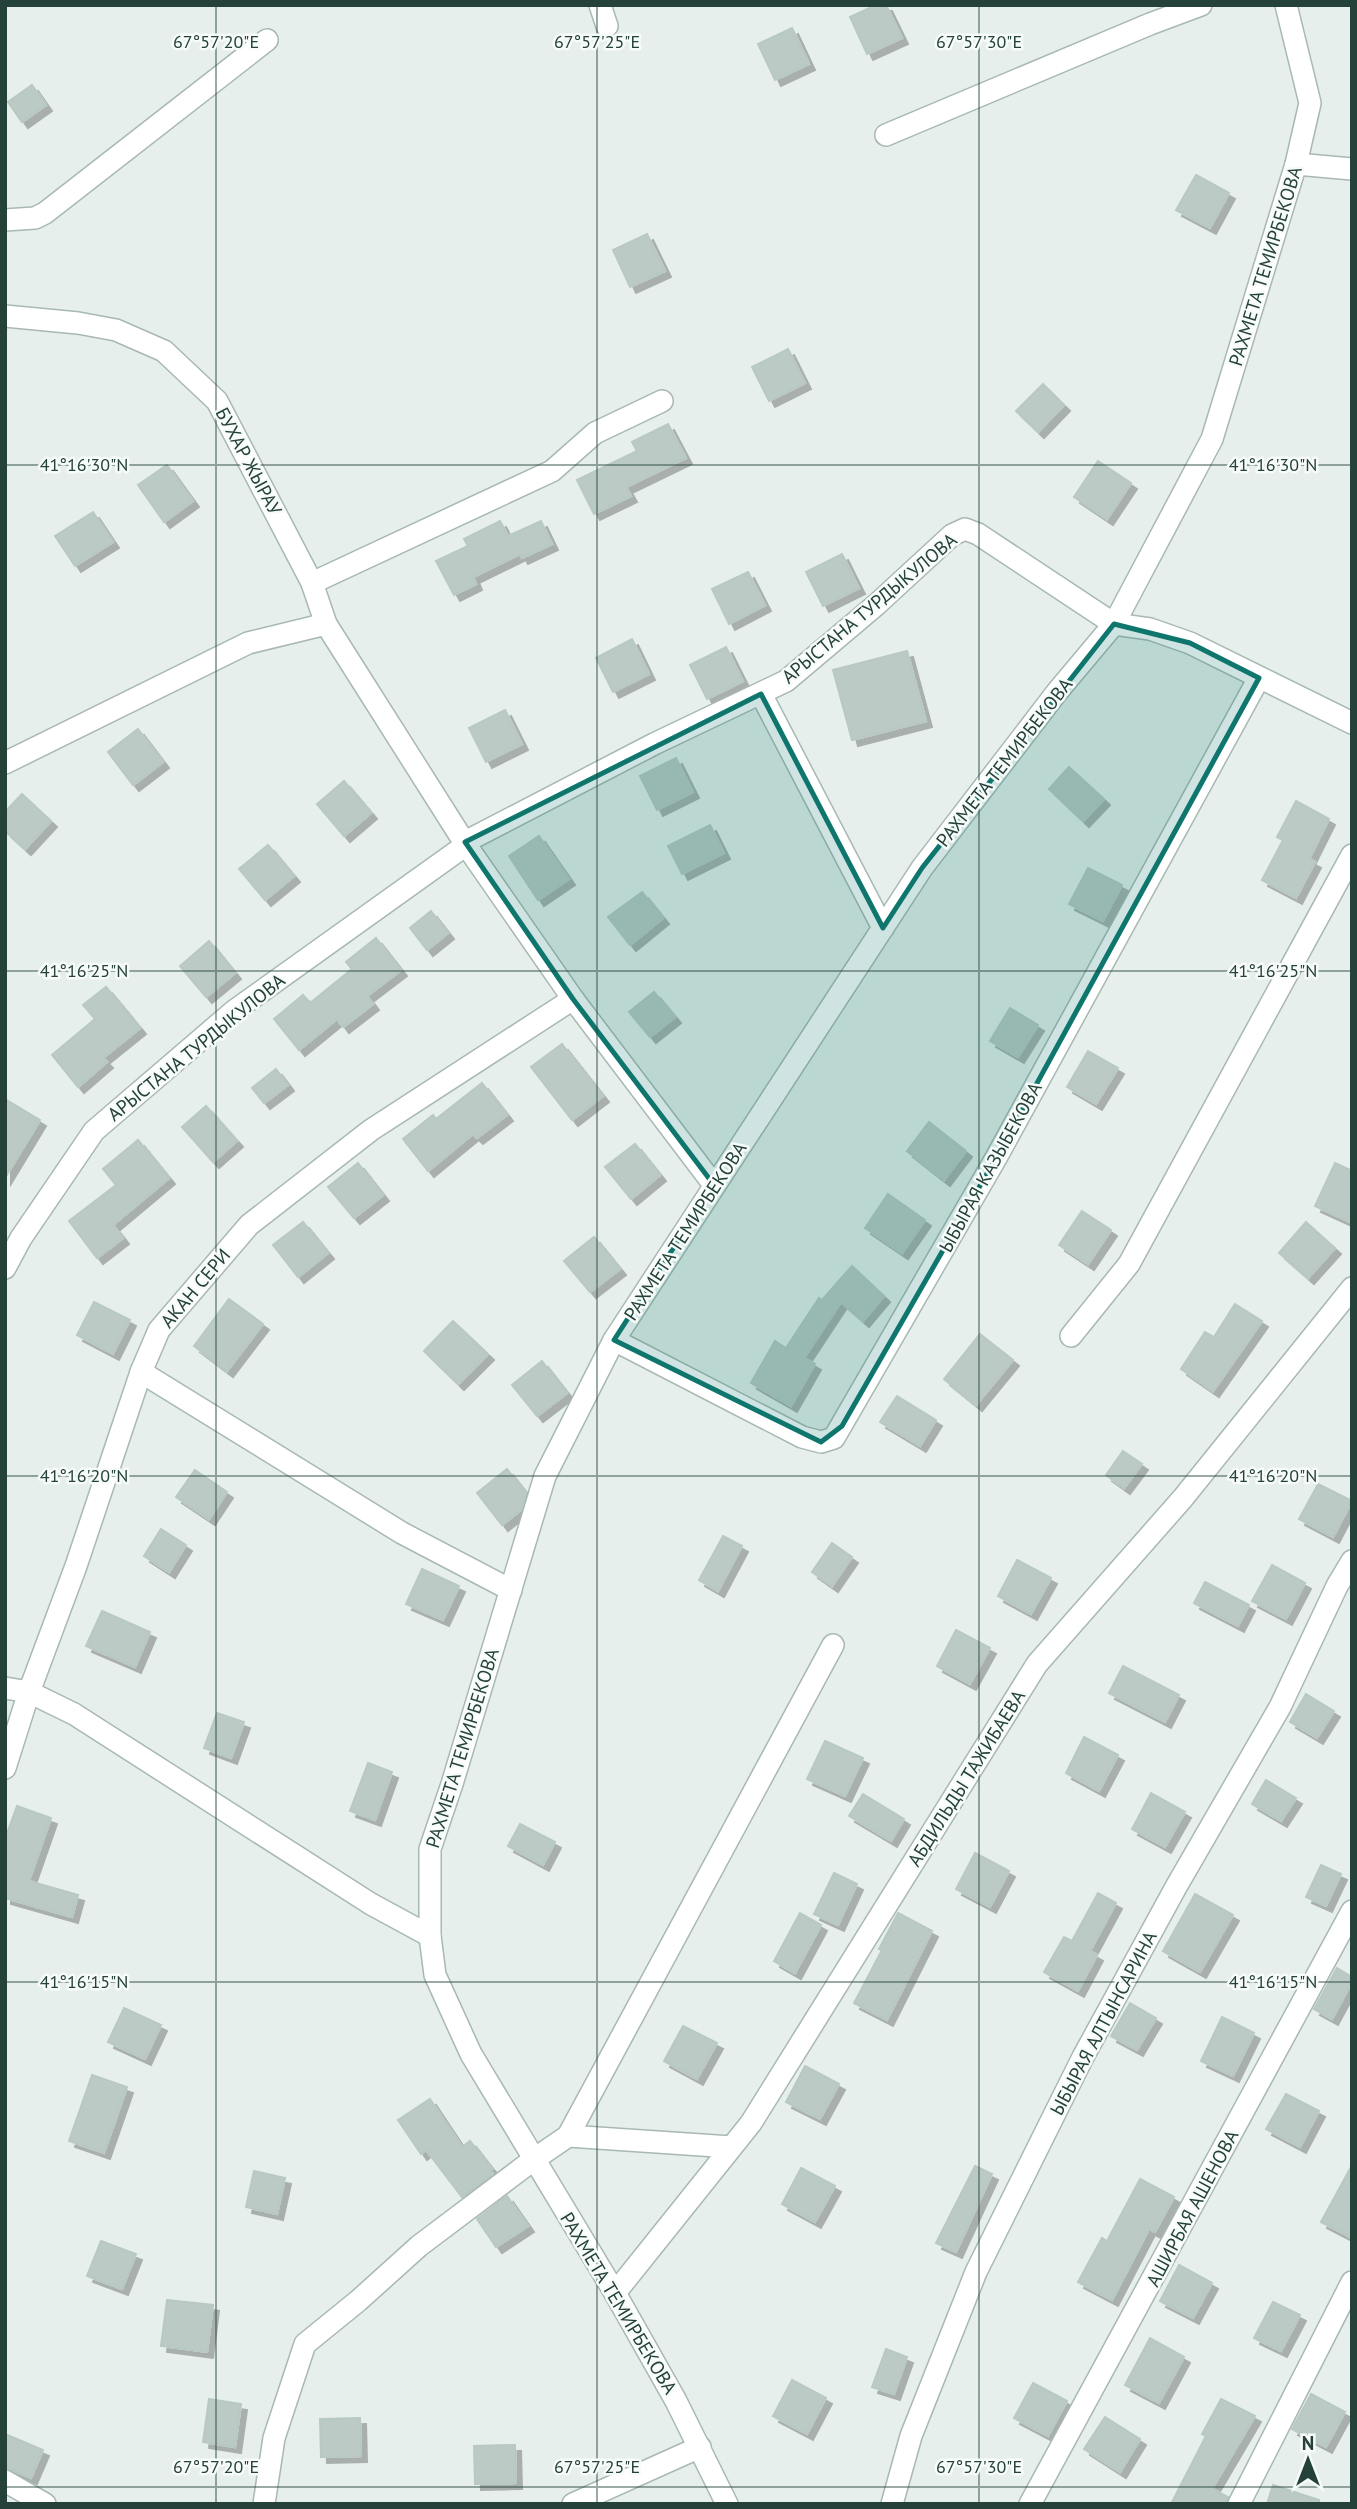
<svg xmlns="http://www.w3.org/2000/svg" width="1357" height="2509" font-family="'PT Sans',sans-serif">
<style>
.building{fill:#bbcac4;stroke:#b8c9c2;stroke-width:2;filter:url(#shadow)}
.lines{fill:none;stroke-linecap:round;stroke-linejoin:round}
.minor-casing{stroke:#a8b8b2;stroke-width:24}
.minor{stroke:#fff;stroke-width:21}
.marked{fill:#0f766e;fill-opacity:0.2;stroke:#0f766e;stroke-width:5;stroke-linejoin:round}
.ticks{fill:none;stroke:#24423a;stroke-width:2;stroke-opacity:0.45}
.labels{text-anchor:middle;stroke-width:5;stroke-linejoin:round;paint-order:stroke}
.street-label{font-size:19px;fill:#24423a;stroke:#f7fbf9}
.ticks-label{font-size:18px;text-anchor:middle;fill:#24423a;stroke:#f7fbf9;stroke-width:5;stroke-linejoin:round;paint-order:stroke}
</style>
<defs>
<filter id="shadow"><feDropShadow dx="6" dy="6" stdDeviation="0" flood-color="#0004"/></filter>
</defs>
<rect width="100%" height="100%" fill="#e6efeb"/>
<!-- building -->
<g class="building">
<path d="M876,5H886L902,38L867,54L850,17Z"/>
<path d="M792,28L809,64L775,80L758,44Z"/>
<path d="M32,85L46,105L22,122L8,102Z"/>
<path d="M1196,175L1229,193L1210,228L1176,210Z"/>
<path d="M647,234L665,271L630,287L613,250Z"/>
<path d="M788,349L805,383L769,401L752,367Z"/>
<path d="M1043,384L1064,405L1038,432L1016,411Z"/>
<path d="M668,424L686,458L626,487L631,496L594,514L577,480L637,451L632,442Z"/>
<path d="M1098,461L1131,483L1107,519L1074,497Z"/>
<path d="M167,465L193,501L164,522L138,485Z"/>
<path d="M93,512L113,542L75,566L55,536Z"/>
<path d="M500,521L508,536L541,521L552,544L522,558L520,554L473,577L476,584L454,595L436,561L468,546L464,539Z"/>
<path d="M842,554L859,588L823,606L806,572Z"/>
<path d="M748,572L765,605L729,624L712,589Z"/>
<path d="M632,639L649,674L613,692L596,658Z"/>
<path d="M726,647L743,681L707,699L690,665Z"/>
<path d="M907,651L926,721L852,740L833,670Z"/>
<path d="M505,710L522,744L486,762L469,728Z"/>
<path d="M138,729L163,762L133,785L108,752Z"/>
<path d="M676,758L693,792L657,810L640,776Z"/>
<path d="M1069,767L1104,799L1083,821L1049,789Z"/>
<path d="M344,781L371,813L344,836L317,804Z"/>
<path d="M22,794L51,821L25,849L5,831V812Z"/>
<path d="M1296,801L1329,819L1309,859L1315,862L1296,898L1262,880L1283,840L1277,837Z"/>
<path d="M710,825L724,853L682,874L668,846Z"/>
<path d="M539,836L569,879L538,900L509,856Z"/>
<path d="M268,845L294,876L265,900L239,869Z"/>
<path d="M1088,868L1122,885L1103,921L1069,904Z"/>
<path d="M642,892L663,918L630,945L608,917Z"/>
<path d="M431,911L448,933L427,950L410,928Z"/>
<path d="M376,938L401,970L367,996L373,1004L343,1027L337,1019L299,1050L274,1019L303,995L310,1003L352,969L346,962Z"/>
<path d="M209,941L235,973L206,997L180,966Z"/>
<path d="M106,987L140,1028L103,1058L107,1062L78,1087L52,1055L95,1019L83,1005Z"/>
<path d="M654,992L675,1017L650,1037L629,1012Z"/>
<path d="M1010,1008L1038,1025L1018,1057L990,1041Z"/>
<path d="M562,1044L603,1096L572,1120L531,1067Z"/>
<path d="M1088,1051L1118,1068L1096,1104L1067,1087Z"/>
<path d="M276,1069L288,1085L264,1103L252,1088Z"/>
<path d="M482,1083L507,1115L477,1138L473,1134L428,1171L403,1139L433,1115L436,1119Z"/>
<path d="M5,1099L40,1120L5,1178Z"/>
<path d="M206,1106L237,1141L213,1162L182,1127Z"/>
<path d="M929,1122L966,1151L944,1180L907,1151Z"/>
<path d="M138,1140L169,1178L113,1225L123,1238L97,1258L69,1221L116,1185L103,1169Z"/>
<path d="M635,1144L660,1175L631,1199L605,1167Z"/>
<path d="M358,1163L383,1195L354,1218L328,1187Z"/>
<path d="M1335,1163L1352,1171V1223L1315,1206Z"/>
<path d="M888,1194L925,1220L902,1253L865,1228Z"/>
<path d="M1082,1211L1111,1230L1088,1264L1059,1245Z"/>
<path d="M303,1222L328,1253L298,1277L273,1245Z"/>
<path d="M1306,1222L1335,1248L1308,1278L1279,1253Z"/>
<path d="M594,1237L620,1269L590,1292L564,1261Z"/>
<path d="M852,1266L884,1296L863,1321L841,1302L804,1358L815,1364L791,1406L751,1383L775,1341L786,1348L819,1298L822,1300Z"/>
<path d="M229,1299L263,1324L227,1371L194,1346Z"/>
<path d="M94,1302L130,1320L113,1354L77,1335Z"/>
<path d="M1235,1304L1262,1321L1213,1391L1181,1369L1205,1332L1214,1337Z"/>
<path d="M453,1321L488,1354L458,1384L424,1351Z"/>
<path d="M980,1334L1013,1360L976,1405L944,1379Z"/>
<path d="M542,1361L567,1393L537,1416L512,1385Z"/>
<path d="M897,1396L936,1420L920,1446L880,1422Z"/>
<path d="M1123,1451L1142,1464L1124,1488L1106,1475Z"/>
<path d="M507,1469L526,1493L521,1510L502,1525L477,1493Z"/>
<path d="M195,1470L227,1492L209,1519L176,1497Z"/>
<path d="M1318,1484L1352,1501L1333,1537L1299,1519Z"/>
<path d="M161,1529L186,1545L169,1572L144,1556Z"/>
<path d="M723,1536L742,1546L718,1591L699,1580Z"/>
<path d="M832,1543L852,1557L832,1586L812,1572Z"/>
<path d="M1017,1560L1051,1578L1031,1614L998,1596Z"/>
<path d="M1272,1565L1305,1583L1286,1619L1252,1601Z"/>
<path d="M422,1569L459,1586L443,1620L406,1604Z"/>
<path d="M1205,1582L1249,1605L1238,1626L1194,1603Z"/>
<path d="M102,1611L150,1632L135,1667L86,1646Z"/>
<path d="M956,1630L990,1648L970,1684L937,1666Z"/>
<path d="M1123,1666L1179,1695L1165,1722L1109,1693Z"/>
<path d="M1306,1694L1334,1711L1317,1738L1290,1722Z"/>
<path d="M217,1713L244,1722L231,1758L204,1748Z"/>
<path d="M1084,1737L1118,1755L1099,1791L1066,1773Z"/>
<path d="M825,1741L863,1758L845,1796L807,1779Z"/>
<path d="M368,1763L392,1772L375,1820L350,1811Z"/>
<path d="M1266,1780L1296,1798L1281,1821L1252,1804Z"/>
<path d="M1151,1793L1185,1812L1165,1847L1132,1829Z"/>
<path d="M863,1794L904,1819L891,1841L849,1816Z"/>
<path d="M17,1806L51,1818L29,1881L78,1895L72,1917L5,1898V1839Z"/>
<path d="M520,1824L555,1842L543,1865L508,1846Z"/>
<path d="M975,1853L1009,1871L990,1907L956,1889Z"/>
<path d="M1321,1865L1341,1874L1326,1906L1306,1897Z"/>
<path d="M834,1873L857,1884L838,1925L814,1914Z"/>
<path d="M1098,1893L1116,1903L1090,1951L1097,1955L1078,1991L1044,1972L1064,1937L1072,1941Z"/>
<path d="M1195,1894L1233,1915L1200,1972L1163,1951Z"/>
<path d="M800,1913L821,1925L795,1973L774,1961Z"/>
<path d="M898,1913L932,1931L887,2020L854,2003L882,1950L879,1949Z"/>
<path d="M1337,1968L1352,1977V1982L1332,2019L1314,2009Z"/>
<path d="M1130,2003L1156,2018L1137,2050L1111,2036Z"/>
<path d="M124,2008L161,2025L145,2059L108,2042Z"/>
<path d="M1222,2017L1254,2033L1233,2076L1201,2061Z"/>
<path d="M683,2026L717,2043L697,2079L664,2061Z"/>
<path d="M805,2066L839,2084L820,2119L786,2102Z"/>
<path d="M92,2075L127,2087L104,2153L69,2141Z"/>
<path d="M1286,2094L1319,2111L1300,2147L1266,2129Z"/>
<path d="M430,2099L462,2147L470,2141L492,2169L490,2170L493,2174L462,2197L426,2150L421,2154L398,2120Z"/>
<path d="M1352,2165V2238L1321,2222Z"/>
<path d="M975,2166L992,2174L956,2252L936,2243Z"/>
<path d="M801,2168L835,2186L815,2222L782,2204Z"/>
<path d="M254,2171L285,2178L277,2214L246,2207Z"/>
<path d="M1140,2179L1174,2197L1155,2232L1149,2229L1112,2300L1078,2282L1102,2238L1107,2241Z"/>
<path d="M507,2196L528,2226L496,2247L477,2219Z"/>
<path d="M101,2241L136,2254L122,2289L87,2276Z"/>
<path d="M1179,2265L1212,2283L1193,2318L1160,2301Z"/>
<path d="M167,2300L213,2305L207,2352L161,2346Z"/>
<path d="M1273,2302L1300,2315L1281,2351L1254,2338Z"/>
<path d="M1150,2338L1184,2357L1159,2403L1125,2385Z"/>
<path d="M886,2349L907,2357L894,2394L872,2387Z"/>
<path d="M792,2380L826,2398L807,2434L773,2416Z"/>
<path d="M1033,2383L1067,2401L1048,2436L1014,2418Z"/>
<path d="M1311,2394L1345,2412L1326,2447L1292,2429Z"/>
<path d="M209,2399L241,2404L235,2447L203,2442Z"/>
<path d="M1221,2399L1255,2416L1212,2489L1228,2497L1226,2504H1171L1206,2436L1202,2434Z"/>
<path d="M1105,2417L1140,2439L1120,2472L1084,2449Z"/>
<path d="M360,2418L361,2456L321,2457L320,2419Z"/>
<path d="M5,2434L43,2450L31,2478L5,2467Z"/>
<path d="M515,2445L516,2483L475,2484L474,2446Z"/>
<path d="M1273,2485L1319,2500V2504H1267Z"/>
</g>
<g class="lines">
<!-- minor casing -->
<g class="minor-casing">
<g id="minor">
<path d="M600,5L607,26"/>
<path d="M886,135L1150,24L1201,5"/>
<path d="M1296,164L1352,169"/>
<path d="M5,220L35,218L45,213L267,40"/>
<path d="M5,316L78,323L116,330L164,351L217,401L312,583L326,624L466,845L573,999L714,1185"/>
<path d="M312,583L552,471L595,433L662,401"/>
<path d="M761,694L883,928"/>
<path d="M5,763L248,643L326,624"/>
<path d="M465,842L654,744L786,681L876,605L952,535L965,529L978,534L1114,624L1150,629L1190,643L1352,723"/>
<path d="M5,1268L21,1238L94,1131L234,1011L466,845"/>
<path d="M1071,1336L1129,1264L1352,855"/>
<path d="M614,1340L802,1437L821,1442L834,1438L996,1158L1259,678"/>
<path d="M141,1372L402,1533L511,1590"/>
<path d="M5,1688L29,1692L74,1714L371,1904L430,1936"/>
<path d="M5,1768L29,1692L76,1566L141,1372L159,1330L249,1225L371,1130L573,999"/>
<path d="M568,2136L731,2147"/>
<path d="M615,2293L751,2123L1037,1664L1183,1498L1352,1288"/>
<path d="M5,2481L45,2504"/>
<path d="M264,2504L274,2438L305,2344L358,2301L419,2246L533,2160L568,2136L833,1645"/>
<path d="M573,2504L700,2447"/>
<path d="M727,2504L676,2401L615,2293L471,2054L435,1975L430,1936V1849L452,1784L545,1476L614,1340L922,868L1057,692L1114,624L1212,439L1296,164L1310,103L1286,5"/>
<path d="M892,2504L911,2436L976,2272L1083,2057L1176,1887L1280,1707L1337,1586L1352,1561"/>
<path d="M1030,2504L1352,1911"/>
<path d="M1239,2504L1352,2282"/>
</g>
</g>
<!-- minor -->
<use href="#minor" class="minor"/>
</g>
<!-- marked area -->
<path class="marked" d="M1114,624L1190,643L1259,678L996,1158L842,1426L821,1442L614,1340L714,1185L573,999L465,842L761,694L883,928L922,868Z"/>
<!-- ticks -->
<path class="ticks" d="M216,5V2504M597,5V2504M979,5V2504M5,465H1352M5,971H1352M5,1476H1352M5,1982H1352M5,2487H1352"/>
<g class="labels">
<!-- street labels -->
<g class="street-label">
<text transform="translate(1265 266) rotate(-73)" y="7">РАХМЕТА ТЕМИРБЕКОВА</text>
<text transform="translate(249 461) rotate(62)" y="7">БУХАР ЖЫРАУ</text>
<text transform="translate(869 608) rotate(-40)" y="7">АРЫСТАНА ТУРДЫКУЛОВА</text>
<text transform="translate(1004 762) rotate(-52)" y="7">РАХМЕТА ТЕМИРБЕКОВА</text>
<text transform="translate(196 1047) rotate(-39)" y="7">АРЫСТАНА ТУРДЫКУЛОВА</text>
<text transform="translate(990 1167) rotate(-61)" y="7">ЫБЫРАЯ КАЗЫБЕКОВА</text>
<text transform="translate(685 1231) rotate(-57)" y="7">РАХМЕТА ТЕМИРБЕКОВА</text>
<text transform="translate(195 1288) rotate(-50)" y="7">АКАН СЕРИ</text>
<text transform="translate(462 1748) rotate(-73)" y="7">РАХМЕТА ТЕМИРБЕКОВА</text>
<text transform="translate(966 1778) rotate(-58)" y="7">АБДИЛЬДЫ ТАЖИБАЕВА</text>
<text transform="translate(1103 2023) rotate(-62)" y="7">ЫБЫРАЯ АЛТЫНСАРИНА</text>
<text transform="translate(1192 2208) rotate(-62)" y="7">АШИРБАЯ АШЕНОВА</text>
<text transform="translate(619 2303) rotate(59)" y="7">РАХМЕТА ТЕМИРБЕКОВА</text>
</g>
</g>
<g class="ticks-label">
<text x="216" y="48">67°57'20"E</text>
<text x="597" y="48">67°57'25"E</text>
<text x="979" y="48">67°57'30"E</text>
<text x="84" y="471">41°16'30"N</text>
<text x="1273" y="471">41°16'30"N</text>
<text x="84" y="977">41°16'25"N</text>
<text x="1273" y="977">41°16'25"N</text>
<text x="84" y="1482">41°16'20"N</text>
<text x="1273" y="1482">41°16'20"N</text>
<text x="84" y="1988">41°16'15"N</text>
<text x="1273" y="1988">41°16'15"N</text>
<text x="216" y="2473">67°57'20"E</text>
<text x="597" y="2473">67°57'25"E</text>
<text x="979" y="2473">67°57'30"E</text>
</g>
<!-- border -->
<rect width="1357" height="2509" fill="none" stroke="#24423a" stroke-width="14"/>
<!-- north arrow -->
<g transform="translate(1308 2460)" stroke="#f7fbf9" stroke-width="5" paint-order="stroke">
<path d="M0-5L12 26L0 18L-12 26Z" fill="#24423a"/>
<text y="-10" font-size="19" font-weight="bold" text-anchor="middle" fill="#24423a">N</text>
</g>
</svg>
